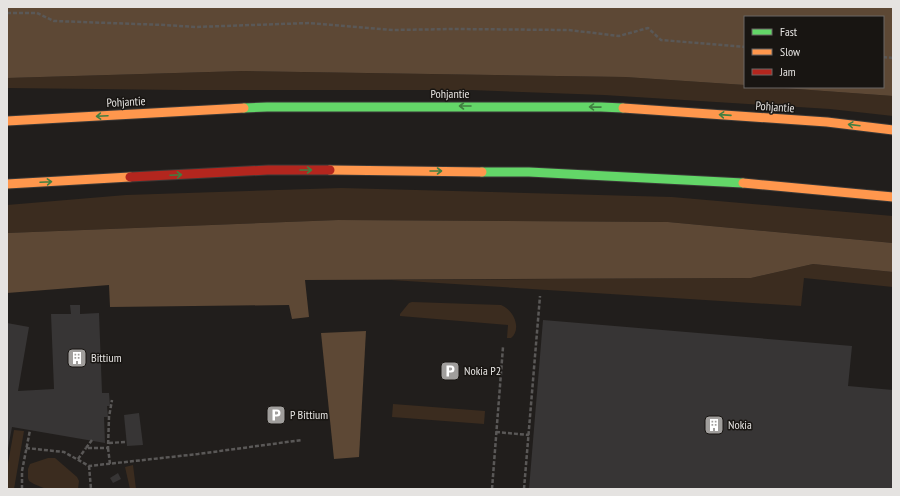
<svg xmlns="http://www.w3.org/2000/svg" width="900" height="496" font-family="'PT Sans Narrow',sans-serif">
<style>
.green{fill:#3b2c1f}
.forest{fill:#5d4835}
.building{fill:#373535}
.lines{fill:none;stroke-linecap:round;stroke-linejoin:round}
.fast-casing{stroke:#3a3836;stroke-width:11}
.slow-casing{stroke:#3a3836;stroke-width:11}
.jam-casing{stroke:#3a3836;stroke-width:11}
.path{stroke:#5a5857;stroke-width:2.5;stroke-dasharray:4 2;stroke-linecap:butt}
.fast{stroke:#63d668;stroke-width:9}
.slow{stroke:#ff974d;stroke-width:9}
.jam{stroke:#b3261e;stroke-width:9}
.oneway{stroke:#417f41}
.labels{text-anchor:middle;stroke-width:3;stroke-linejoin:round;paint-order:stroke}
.street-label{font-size:12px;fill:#e5e3e1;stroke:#181512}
.poi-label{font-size:12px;fill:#e5e3e1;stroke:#181512;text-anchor:start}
</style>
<rect width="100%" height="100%" fill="#211e1c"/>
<!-- green -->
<g class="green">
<path d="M243,71L625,77L745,85V87H769L893,96V116L830,109L604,95L471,90H182L7,88V78Z"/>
<path d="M341,188L672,197L893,216V243L668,222L338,220L7,233V205L126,195Z"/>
<path d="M813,264L893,272V287L804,278L801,306L391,280L751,278Z"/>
<path d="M412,302L501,305C514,310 522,329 511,338H507L508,325L400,316V314L409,303Z"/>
<path d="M393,404L485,411L484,424L392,417Z"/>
<path d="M14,430L24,431L14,489H7V469Z"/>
<path d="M48,458H55L77,477L79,481L78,489H46L34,484L29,481L28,478V469L30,464Z"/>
<path d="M133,465L136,489H130L125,467Z"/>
</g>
<!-- forest -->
<g class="forest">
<path d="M7,7H893V96L769,87H883V17H745V85L625,77L243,71L7,78Z"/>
<path d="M338,220L668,222L893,243V272L813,264L751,278L305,280L309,317L292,319L289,305L110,307L109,285L7,293V233Z"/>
<path d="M366,331L359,457L334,459L321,333Z"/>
</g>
<!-- building -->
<g class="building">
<path d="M70,305H80V314L99,313L102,393H109L110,406H107L108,417H104L105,443L12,427L7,454V323L29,327L18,391L54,389L51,314H71Z"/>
<path d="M543,320L852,346L848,386L893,390V489H529Z"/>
<path d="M139,413L143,445L127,446L124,415Z"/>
<path d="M118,473L121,479L113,483L110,478Z"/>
</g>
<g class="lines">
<!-- fast casing -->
<g class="fast-casing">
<g id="fast">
<path d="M244,108L267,107H601L623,108"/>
<path d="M482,172H529L743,183"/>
</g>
</g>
<!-- slow casing -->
<g class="slow-casing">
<g id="slow">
<path d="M623,108L827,122L893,130"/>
<path d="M7,121L244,108"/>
<path d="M330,170L482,172"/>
<path d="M743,183L893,197"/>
<path d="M7,184L130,177"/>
</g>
</g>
<!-- jam casing -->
<g class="jam-casing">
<path id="jam" d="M130,177L268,170H330"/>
</g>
<!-- path -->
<g class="path">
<path d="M7,13H37L54,21L165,25L196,27L309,23L393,30L454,29L569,30L619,36L648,28L661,40L745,47"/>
<path d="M883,57L893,58"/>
<path d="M496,432L529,435"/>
<path d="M92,440L86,448H108L109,417L112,400"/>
<path d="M109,443L125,442"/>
<path d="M26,448L64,452L89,466L198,454L302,440"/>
<path d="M108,448L110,464"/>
<path d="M78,459L86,448"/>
<path d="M89,466L91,489"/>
<path d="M22,489V471L30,430"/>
<path d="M492,489L503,347"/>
<path d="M524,489L540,296"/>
</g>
<!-- fast -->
<use href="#fast" class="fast"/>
<!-- slow -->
<use href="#slow" class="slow"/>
<!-- jam -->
<use href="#jam" class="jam"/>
</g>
<!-- one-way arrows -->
<defs><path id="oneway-shaft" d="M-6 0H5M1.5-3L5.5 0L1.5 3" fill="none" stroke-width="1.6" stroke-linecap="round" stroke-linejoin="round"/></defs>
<g class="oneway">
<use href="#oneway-shaft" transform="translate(465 106) rotate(180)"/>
<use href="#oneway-shaft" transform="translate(595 107) rotate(-179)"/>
<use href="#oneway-shaft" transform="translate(725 115) rotate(-176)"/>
<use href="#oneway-shaft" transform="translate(102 116) rotate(177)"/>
<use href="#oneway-shaft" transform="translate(854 125) rotate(-173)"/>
<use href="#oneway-shaft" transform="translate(306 170)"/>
<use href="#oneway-shaft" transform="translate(436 171)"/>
<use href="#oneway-shaft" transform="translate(176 175) rotate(-3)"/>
<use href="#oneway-shaft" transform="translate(46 182) rotate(-3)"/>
</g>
<!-- icons -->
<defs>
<g id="building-square" transform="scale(1)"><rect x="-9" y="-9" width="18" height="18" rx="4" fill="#a09e9c" stroke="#181512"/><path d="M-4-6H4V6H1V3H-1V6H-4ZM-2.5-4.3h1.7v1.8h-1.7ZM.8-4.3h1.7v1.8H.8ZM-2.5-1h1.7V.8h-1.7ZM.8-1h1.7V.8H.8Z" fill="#fff"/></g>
<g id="parking-square" transform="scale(1)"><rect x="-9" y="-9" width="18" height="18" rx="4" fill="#a09e9c" stroke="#181512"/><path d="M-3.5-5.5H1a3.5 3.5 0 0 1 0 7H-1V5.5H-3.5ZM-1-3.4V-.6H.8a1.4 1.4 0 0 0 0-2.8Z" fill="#fff"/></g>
</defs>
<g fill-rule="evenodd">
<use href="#building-square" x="77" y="358"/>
<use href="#parking-square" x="450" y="371"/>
<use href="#parking-square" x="276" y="415"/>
<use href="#building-square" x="714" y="425"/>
</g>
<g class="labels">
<!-- street labels -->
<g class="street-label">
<text x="450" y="98">Pohjantie</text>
<text transform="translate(126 102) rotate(-3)" y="4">Pohjantie</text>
<text transform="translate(775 107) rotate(4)" y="4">Pohjantie</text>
</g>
<!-- poi labels -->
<g class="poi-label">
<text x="91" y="362">Bittium</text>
<text x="464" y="375">Nokia P2</text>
<text x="290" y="419">P Bittium</text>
<text x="728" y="429">Nokia</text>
</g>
</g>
<!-- border -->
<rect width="900" height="496" fill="none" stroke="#e5e3e1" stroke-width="16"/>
<!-- legend -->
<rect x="744" y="16" width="140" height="72" fill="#181512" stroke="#6a6765"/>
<rect x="752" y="29" width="20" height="6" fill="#63d668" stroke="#6a6765"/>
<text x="780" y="36" font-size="12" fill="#e5e3e1">Fast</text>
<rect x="752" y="49" width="20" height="6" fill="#ff974d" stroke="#6a6765"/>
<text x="780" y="56" font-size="12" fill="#e5e3e1">Slow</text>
<rect x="752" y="69" width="20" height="6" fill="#b3261e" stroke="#6a6765"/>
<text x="780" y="76" font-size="12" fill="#e5e3e1">Jam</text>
</svg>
